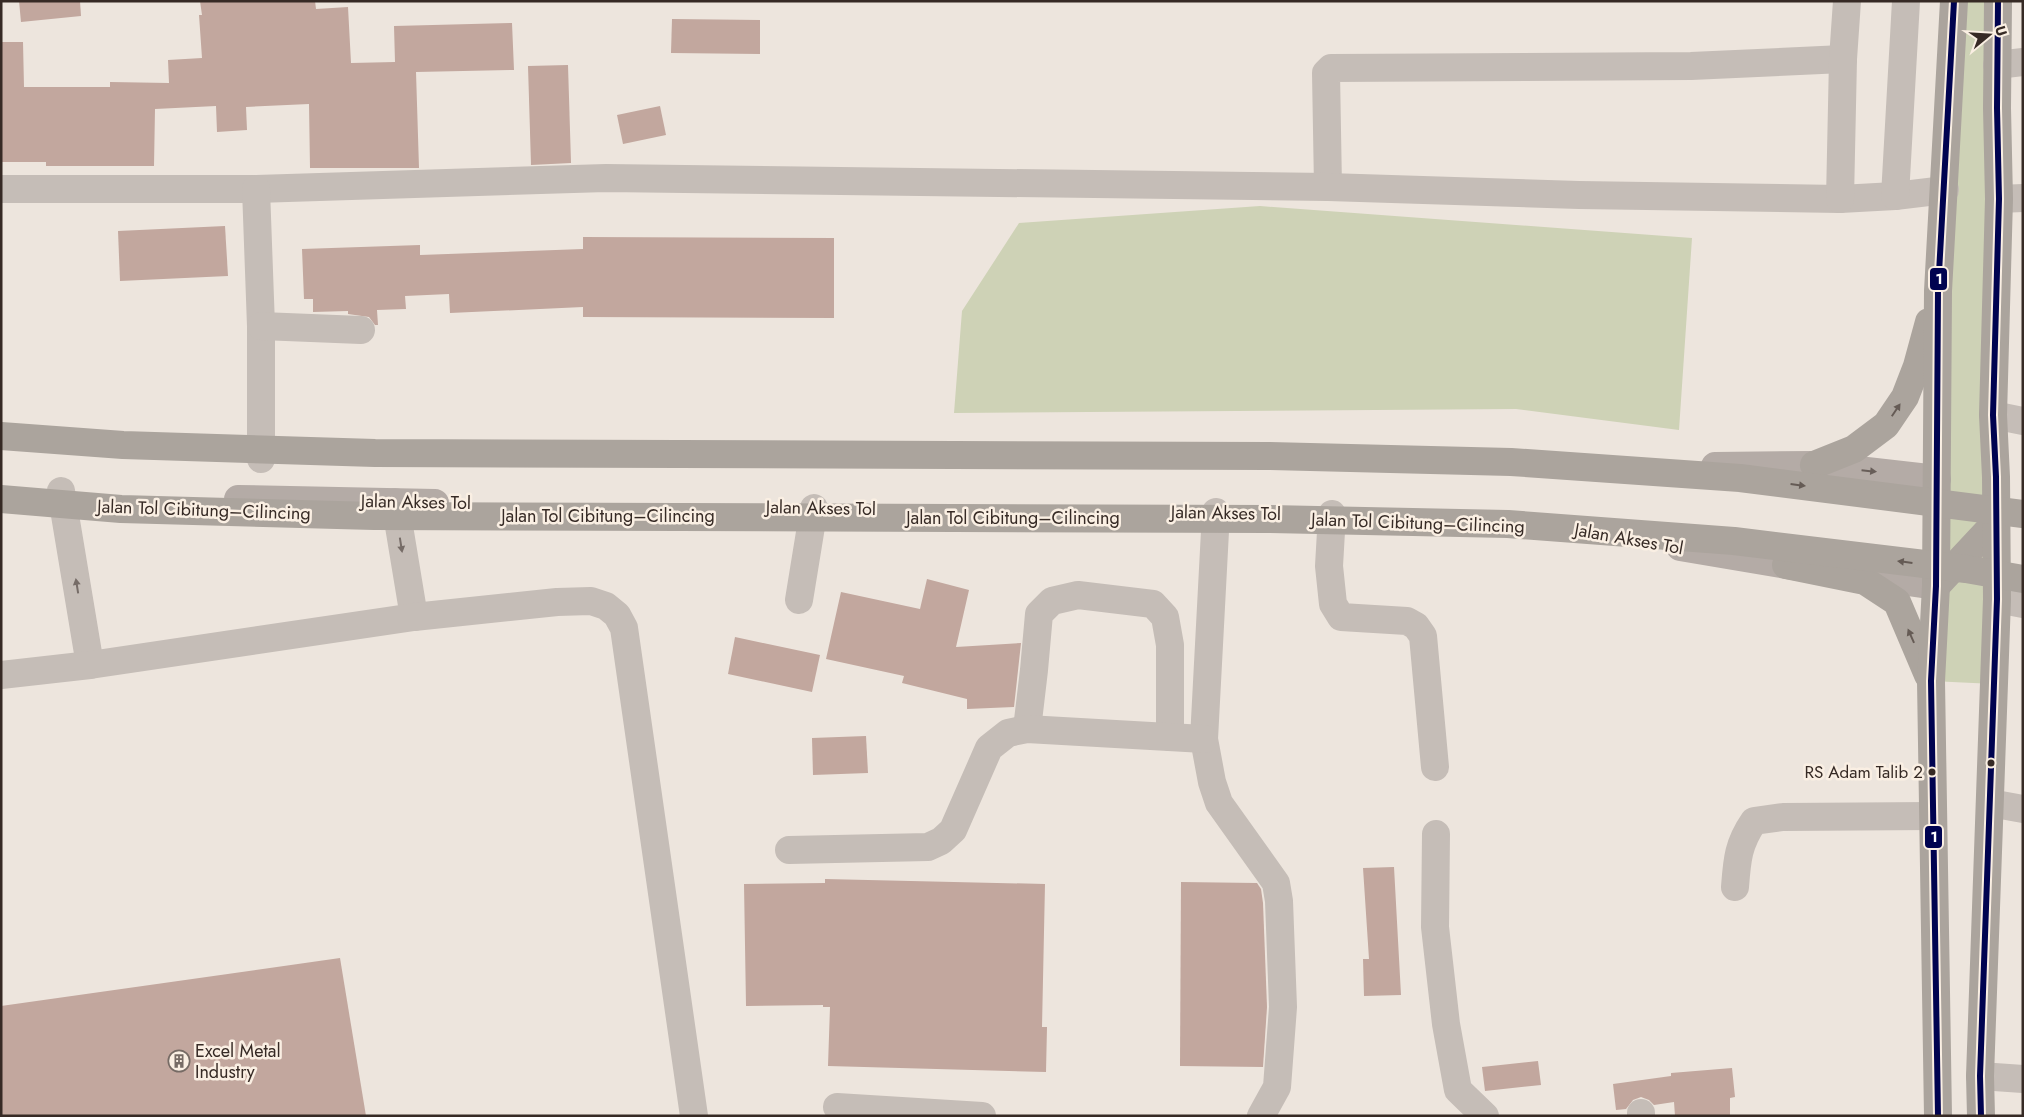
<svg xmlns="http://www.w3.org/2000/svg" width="2024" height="1117" font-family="Jost,sans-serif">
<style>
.green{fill:#ced2b6}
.building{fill:#c2a79e}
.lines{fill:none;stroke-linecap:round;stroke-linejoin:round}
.minor{stroke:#c5bdb7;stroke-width:28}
.major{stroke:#b4aba6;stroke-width:28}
.highway{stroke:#aba49d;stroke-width:28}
.highway-bridge{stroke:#aba49d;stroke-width:28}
.bus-1-casing{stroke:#faefe3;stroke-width:10}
.bus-1{stroke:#000350;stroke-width:6}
.oneway{fill:#655b55}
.oneway2{fill:#685e59}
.oneway3{fill:#766c67}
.bus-dot{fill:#362a25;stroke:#faefe3;stroke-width:2}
.labels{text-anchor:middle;stroke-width:5;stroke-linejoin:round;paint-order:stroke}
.bus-label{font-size:17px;fill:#362a25;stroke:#faefe3;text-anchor:end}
.street-label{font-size:18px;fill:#362a25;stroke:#faefe3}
.poi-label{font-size:18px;fill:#362a25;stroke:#faefe3;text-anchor:start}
.line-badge{stroke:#faefe3;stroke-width:2}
.badge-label{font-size:14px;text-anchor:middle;font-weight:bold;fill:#fff}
</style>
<rect width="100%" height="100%" fill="#ede5dd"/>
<!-- green -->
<g class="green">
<path d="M1954,1H1998L1994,684L1931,681Z"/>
<path d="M1260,206L1692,238L1679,430L1516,409L954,413L962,311L1019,223Z"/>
</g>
<!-- building -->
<g class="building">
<path d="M19,1H80L81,16L21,22Z"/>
<path d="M200,1H315L316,9L348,7L351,63L395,62L394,26L512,23L514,70L416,72L419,168H310L309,104L246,107L247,130L217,132L216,106L155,109L154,166H46V162H1V42H23L24,87H110V82L169,83L168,60L202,58L199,15H202Z"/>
<path d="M672,19L760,20V54L671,53Z"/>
<path d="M568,65L571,163L531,165L528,66Z"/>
<path d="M660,106L666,135L623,144L617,115Z"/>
<path d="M225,226L228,276L120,281L118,231Z"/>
<path d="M583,237L834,238V318L583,317V307L450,313L449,294L405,296L406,309L377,310L378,325H375L369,317L348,314V311L313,312V299H304L302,249L420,245V255L583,249Z"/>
<path d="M927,579L969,590L956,647L1021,643L1014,707L967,709V699L902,683L904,676L826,659L841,592L920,609Z"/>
<path d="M735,637L820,655L812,692L728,674Z"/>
<path d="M866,736L868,773L813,775L812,738Z"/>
<path d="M1394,867L1401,995L1364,996L1363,959H1369L1363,868Z"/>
<path d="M825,879L1045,884L1042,1027H1047L1046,1072L828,1066L830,1007H823V1005L746,1006L744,884L825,883Z"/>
<path d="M1181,882L1257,883L1261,889L1263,903L1267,1007L1263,1067L1180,1066Z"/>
<path d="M340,958L366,1116H1V1006Z"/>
<path d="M1538,1061L1541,1085L1485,1091L1482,1067Z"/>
<path d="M1732,1068L1735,1097L1730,1098V1116H1675L1674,1102L1654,1105L1649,1100L1641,1097L1633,1100L1626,1109L1616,1110L1613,1084L1671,1076V1073Z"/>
</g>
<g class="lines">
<!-- minor -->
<g class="minor">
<path d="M1997,65L2023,62"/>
<path d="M1328,187L1326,73L1331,68L1691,66L1843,59"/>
<path d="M1,189H256L606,178L1328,187L1579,195L1840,199L1895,196L1945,190"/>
<path d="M256,189L261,326V459"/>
<path d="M1895,196L1906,1"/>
<path d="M1840,199L1843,59L1847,1"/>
<path d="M1999,199L2023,198"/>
<path d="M261,326L361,330"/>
<path d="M1993,415L2023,421"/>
<path d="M61,491L90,665"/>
<path d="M395,502L414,617"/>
<path d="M1216,512L1204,739L1212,782L1219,803L1276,883L1279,901L1283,1007L1277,1087L1261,1116"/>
<path d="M1332,514L1329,566L1333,604L1341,617L1407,621L1416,626L1423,636L1435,767"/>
<path d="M1997,599L2023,604"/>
<path d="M799,600L814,508"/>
<path d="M1,675L90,665L414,617L557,602L591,601L606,606L617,615L624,628L694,1116"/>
<path d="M1027,729L1034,670L1039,614L1052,601L1078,595L1153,604L1165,617L1170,645V737"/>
<path d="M1990,803L2023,809"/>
<path d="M1436,834L1435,927L1446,1024L1458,1090L1485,1116"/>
<path d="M789,850L928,847L941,841L953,830L989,748L1008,733L1027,729L1204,739"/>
<path d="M1735,887C1737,860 1738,844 1754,821L1783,817L1932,816"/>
<path d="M1980,1076L2023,1079"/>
<path d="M837,1107L982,1116"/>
<path d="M1641,1113V1116"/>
</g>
<!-- major -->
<g class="major">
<path d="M1715,466L1814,465L1937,479"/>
<path d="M238,499L435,503"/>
<path d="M1680,547L1811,569"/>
<path d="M1851,574L1936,586"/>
</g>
<!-- highway -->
<g class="highway">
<path d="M1814,465L1854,449L1886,425L1905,397L1917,366L1929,322"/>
<path d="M1786,565L1865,581L1897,602L1928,675"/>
<path d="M1939,583L1995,523"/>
<path d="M1938,1116L1931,681L1936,586L1938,291L1954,1"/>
<path d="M1981,1116L1980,1076L1997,599L1996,477L1993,415L1999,199L1997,108L1998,1"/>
</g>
<!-- highway-bridge -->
<g class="highway-bridge">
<path d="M1,436L123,445L375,453L1269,456L1511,462L1740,478L2023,514"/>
<path d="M1,499L121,509L374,516L1268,519L1508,524L1734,541L1966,569L2023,579"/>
</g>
<!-- bus-1 casing -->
<g class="bus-1-casing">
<g id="bus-1">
<path d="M1938,1116L1931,681L1936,586L1938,291L1954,1"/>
<path d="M1981,1116L1980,1076L1997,599L1996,477L1993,415L1999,199L1997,108L1998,1"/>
</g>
</g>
<!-- bus-1 -->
<use href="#bus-1" class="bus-1"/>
</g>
<!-- one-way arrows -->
<defs><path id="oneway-solid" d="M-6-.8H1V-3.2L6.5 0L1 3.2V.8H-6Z" transform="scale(1.25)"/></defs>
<g class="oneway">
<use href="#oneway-solid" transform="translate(1896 410) rotate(-56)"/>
<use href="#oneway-solid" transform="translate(1798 485) rotate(7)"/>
<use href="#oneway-solid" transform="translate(1905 562) rotate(-173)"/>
<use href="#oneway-solid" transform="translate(1911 636) rotate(-114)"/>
</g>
<use class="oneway2" href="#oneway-solid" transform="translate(1869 471) rotate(6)"/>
<g class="oneway3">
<use href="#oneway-solid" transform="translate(401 545) rotate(81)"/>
<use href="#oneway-solid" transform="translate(77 586) rotate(-99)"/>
</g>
<!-- icons -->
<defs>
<g id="building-ring" transform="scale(1.125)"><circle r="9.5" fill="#faefe3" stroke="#766b65" stroke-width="1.5"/><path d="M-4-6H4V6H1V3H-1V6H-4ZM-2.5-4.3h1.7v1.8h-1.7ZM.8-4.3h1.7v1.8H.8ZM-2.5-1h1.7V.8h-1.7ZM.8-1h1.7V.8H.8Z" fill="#766b65"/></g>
</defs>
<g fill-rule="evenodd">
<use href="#building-ring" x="179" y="1061"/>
</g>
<!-- markers -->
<g class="bus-dot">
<circle cx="1991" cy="763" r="4.5"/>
<circle cx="1932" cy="772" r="4.5"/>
</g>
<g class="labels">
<!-- bus labels -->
<g class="bus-label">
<text x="1923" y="778">RS Adam Talib 2</text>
</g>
<!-- street labels -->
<g class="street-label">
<text transform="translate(416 502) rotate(1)" y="6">Jalan Akses Tol</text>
<text transform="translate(821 508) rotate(1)" y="6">Jalan Akses Tol</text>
<text transform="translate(204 510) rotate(2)" y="6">Jalan Tol Cibitung–Cilincing</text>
<text transform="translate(1226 513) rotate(1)" y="6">Jalan Akses Tol</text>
<text x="608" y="522">Jalan Tol Cibitung–Cilincing</text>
<text x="1013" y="524">Jalan Tol Cibitung–Cilincing</text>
<text transform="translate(1418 523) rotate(2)" y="6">Jalan Tol Cibitung–Cilincing</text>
<text transform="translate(1629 539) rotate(10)" y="6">Jalan Akses Tol</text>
</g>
<!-- poi labels -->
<g class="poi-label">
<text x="195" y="1057">Excel Metal<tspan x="195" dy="21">Industry</tspan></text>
</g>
</g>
<g class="line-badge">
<rect x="1929" y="267" width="19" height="24" rx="5" fill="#000350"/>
<rect x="1924" y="825" width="19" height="24" rx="5" fill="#000350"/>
</g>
<g class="badge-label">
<text x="1939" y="284">1</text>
<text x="1934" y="842">1</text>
</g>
<!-- border -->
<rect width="2024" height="1117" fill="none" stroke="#362a25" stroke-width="5"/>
<!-- north arrow -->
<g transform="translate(1989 35) rotate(72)" stroke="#faefe3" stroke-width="4" paint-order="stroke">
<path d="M0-4L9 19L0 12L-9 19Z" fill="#362a25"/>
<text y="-8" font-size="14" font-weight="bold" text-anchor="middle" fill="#362a25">U</text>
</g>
</svg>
